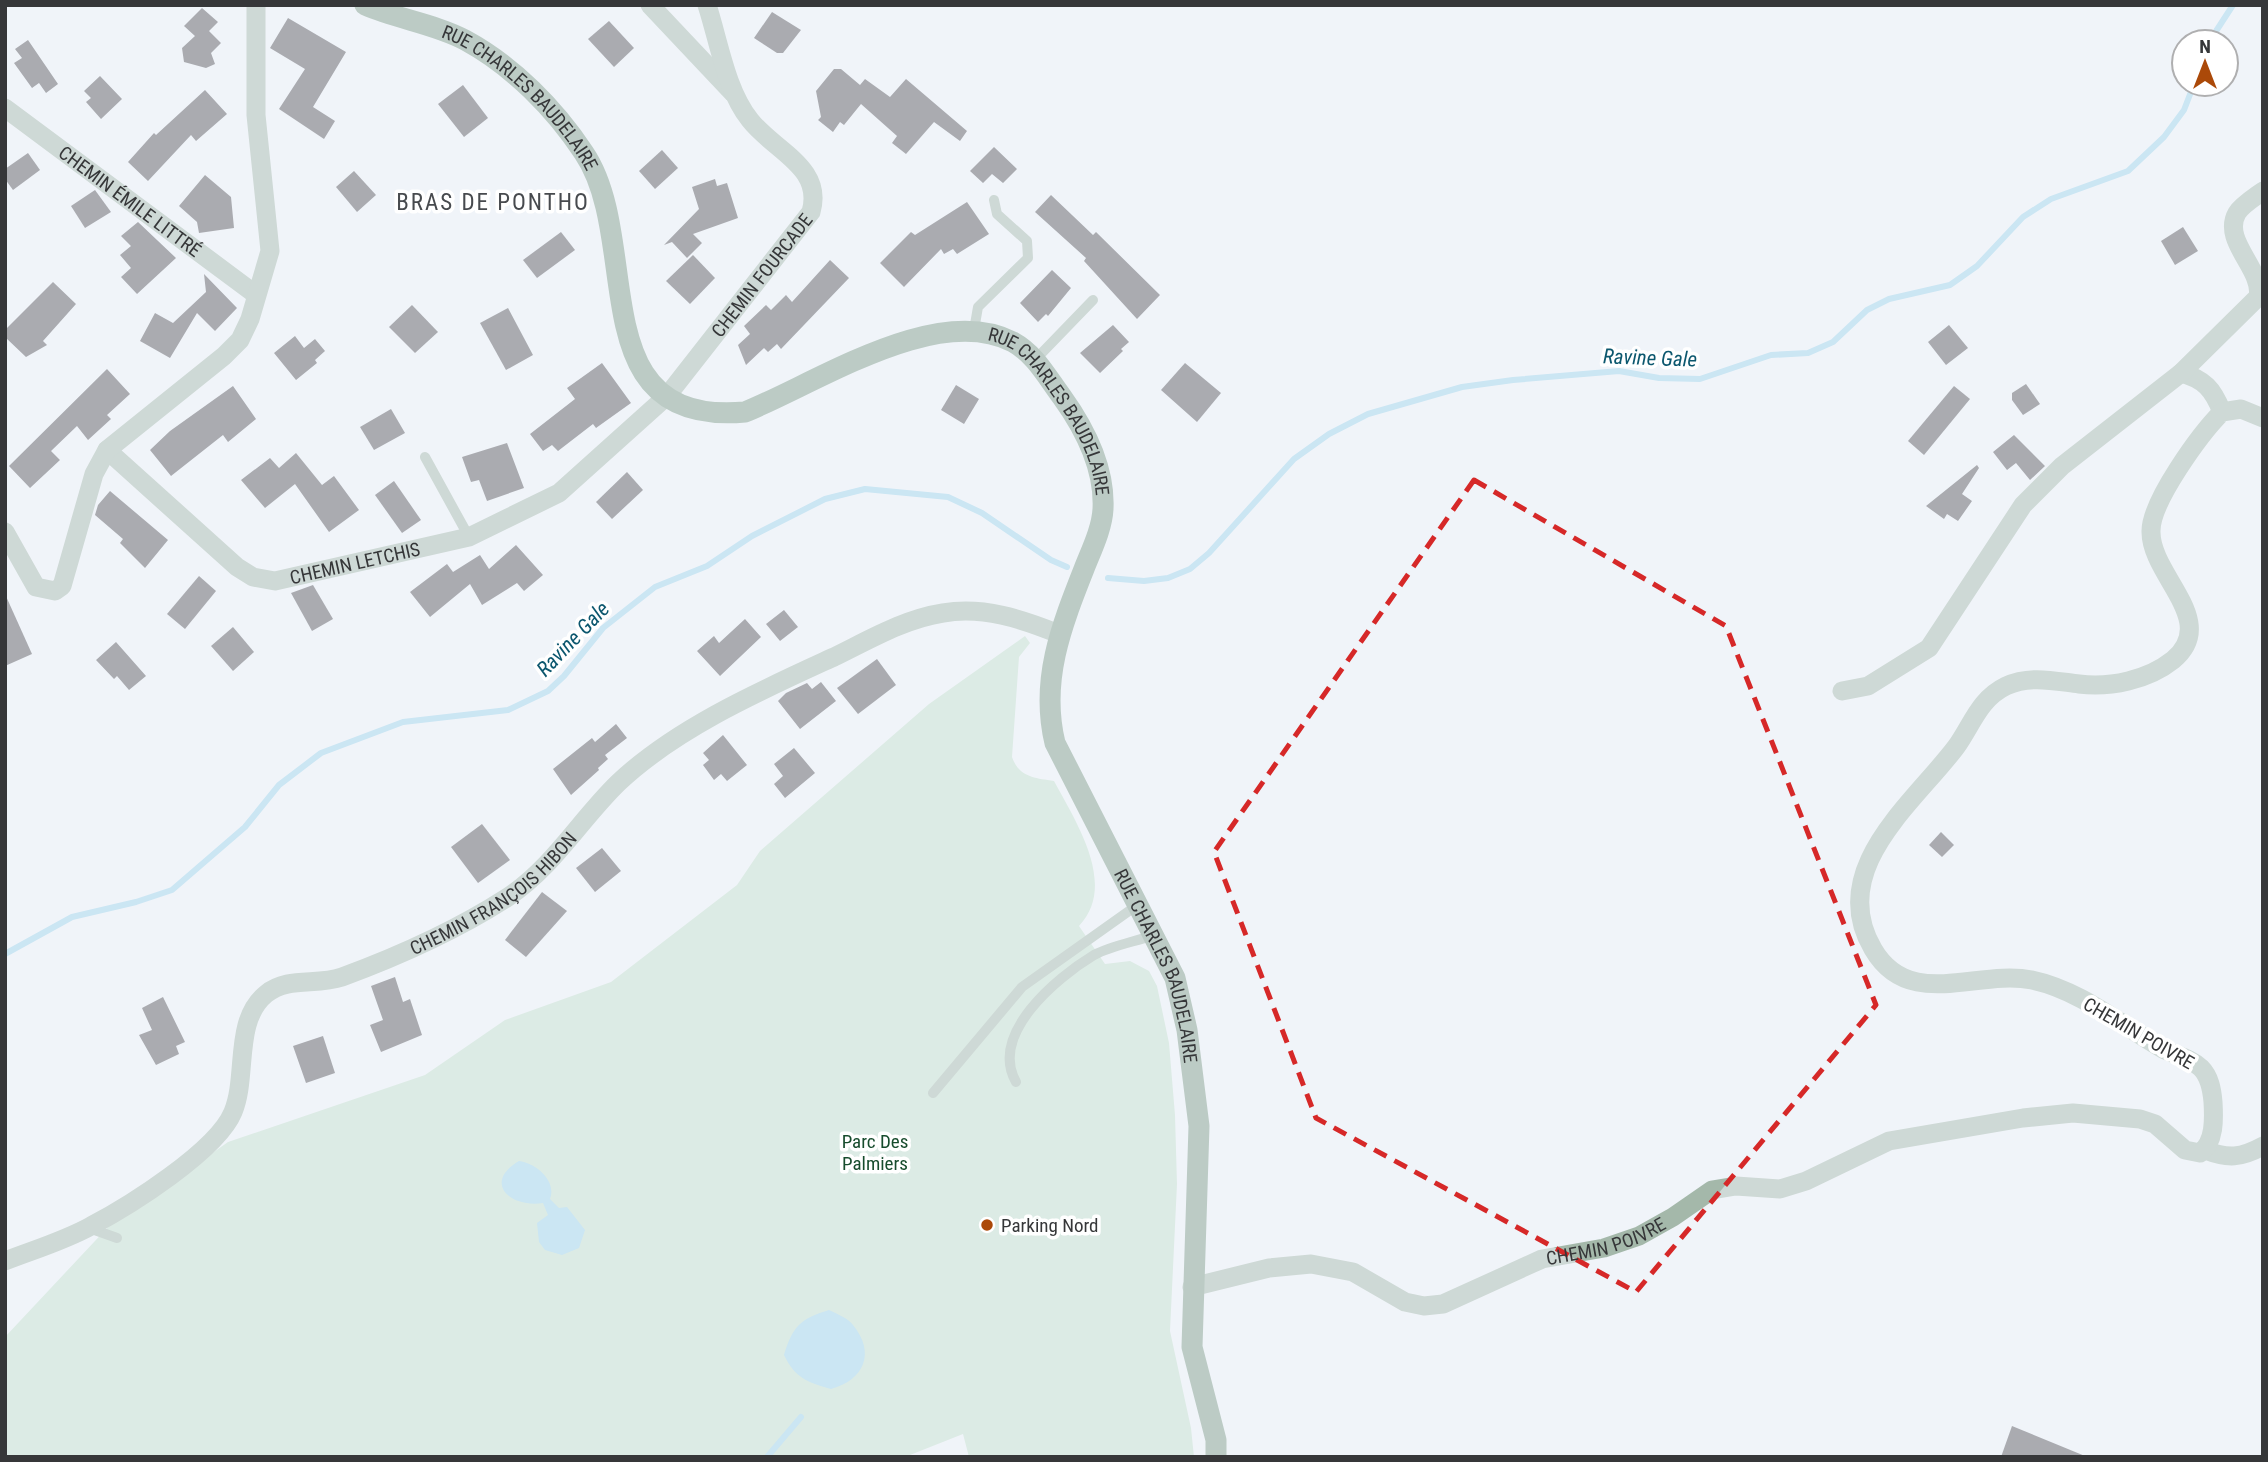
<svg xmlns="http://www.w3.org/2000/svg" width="2268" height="1462" font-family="'Roboto Condensed',sans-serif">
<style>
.green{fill:#c4e0cc}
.water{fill:#9dd4eb}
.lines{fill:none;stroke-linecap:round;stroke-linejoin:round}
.stream{stroke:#9dd4eb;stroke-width:6}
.building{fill:#545358}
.lane{stroke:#a4b8aa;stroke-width:10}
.street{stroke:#a4b8aa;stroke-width:19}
.secondary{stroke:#7c9a86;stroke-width:21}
.marked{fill:none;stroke:#d62828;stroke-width:5;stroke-dasharray:14 9;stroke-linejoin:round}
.poi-dot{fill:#ab4909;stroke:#fff;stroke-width:2.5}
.labels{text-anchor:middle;stroke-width:7;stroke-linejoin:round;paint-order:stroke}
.street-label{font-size:19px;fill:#363739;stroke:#fff}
.park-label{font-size:19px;fill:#174c2d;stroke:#fff}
.poi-label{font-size:19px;fill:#363739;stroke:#fff;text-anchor:start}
.water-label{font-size:21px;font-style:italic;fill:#0c576e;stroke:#fff}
.quarter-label{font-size:23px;letter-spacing:2px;fill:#474a4e;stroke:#fff}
</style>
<rect width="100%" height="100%" fill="#f0f4f9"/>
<!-- green -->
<path class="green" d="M1025,636L1030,643L1019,657L1012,757C1019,777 1034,778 1054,781C1076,822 1118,885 1079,926L1105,964L1130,961L1149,971L1157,986L1169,1043L1175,1115L1177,1184L1170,1331L1191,1428L1194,1457H969L963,1434L905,1457H5V1337L109,1226L228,1142L425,1075L505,1020L611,982L737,885L760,851L929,704Z"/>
<!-- water -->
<g class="water">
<path d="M519,1161C536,1163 557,1181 550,1199L559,1208L567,1207L585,1230L579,1248L562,1255L545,1250L539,1242L537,1223L548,1215L543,1203C509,1208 483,1182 519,1161Z"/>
<path d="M829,1310C837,1314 848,1318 853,1325C876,1353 864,1380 831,1389C807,1382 795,1378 784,1355C793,1326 800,1319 829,1310Z"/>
</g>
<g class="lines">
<!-- stream -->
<g class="stream">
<path d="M2209,42L2233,5"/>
<path d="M1108,578L1144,581L1168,578L1190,569L1209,553L1294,459L1329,434L1368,414L1462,387L1513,380L1619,371L1659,378L1700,379L1771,355L1808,353L1833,342L1867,310L1889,299L1950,285L1977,266L2023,217L2051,199L2128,171L2164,137L2184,110L2194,84"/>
<path d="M5,954L72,917L136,902L172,890L245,827L279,785L321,753L403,722L508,710L548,691L564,676L603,628L655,587L707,566L752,536L825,499L865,489L948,497L982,513L1051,560L1067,567"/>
<path d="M767,1457L801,1417"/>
</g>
</g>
<!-- building -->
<g class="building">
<path d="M202,8L218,22L209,31L221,43L211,53L215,64L206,68L184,62L182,48L195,36L184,26Z"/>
<path d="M772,12L801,30L783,53H777L754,38Z"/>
<path d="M288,18L346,52L313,107L335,121L324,139L279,109L305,69L270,48Z"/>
<path d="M609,21L634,48L614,67L588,39Z"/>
<path d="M28,40L58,84L46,93L39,83L32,88L14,63L22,58L15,49Z"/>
<path d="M834,69H841L860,85L865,79L890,97L906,79L967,131L960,141L934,122L906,154L892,143L897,136L861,104L844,125L840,122L833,132L818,120L821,117L816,91Z"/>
<path d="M100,76L122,99L101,119L86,102L91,98L84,91Z"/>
<path d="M463,85L488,118L464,137L438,104Z"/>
<path d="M205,90L227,114L196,141L191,135L148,181L128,162L154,133L156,135Z"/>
<path d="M994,147L1017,169L1003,183L992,174L983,183L970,171Z"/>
<path d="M662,150L678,168L655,189L639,171Z"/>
<path d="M28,153L40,170L13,190L5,179V169Z"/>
<path d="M354,171L376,195L357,212L336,187Z"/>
<path d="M205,175L231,197L234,228L199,233L197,222L179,206Z"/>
<path d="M715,179L717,186L727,183L738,218L693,234L702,243L687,258L672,242L664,245L699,209L692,187Z"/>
<path d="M95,190L111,212L85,228L71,206Z"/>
<path d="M1051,195L1093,235L1096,232L1160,295L1137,319L1084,261L1086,258L1035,212Z"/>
<path d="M967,202L989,234L957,254L953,249L944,254L941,249L904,287L880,263L911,232L915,235Z"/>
<path d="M138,222L176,258L137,294L121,277L131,268L120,255L131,246L121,236Z"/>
<path d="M2183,227L2198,251L2175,265L2161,241Z"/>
<path d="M561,232L575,250L537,278L523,260Z"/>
<path d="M693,255L715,278L690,304L666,281Z"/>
<path d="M830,260L849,278L781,349L777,344L768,352L764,348L746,365L738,345L750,334L744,326L766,305L771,310L786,295L792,302Z"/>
<path d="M1052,270L1071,288L1048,316L1046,314L1038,322L1020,303Z"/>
<path d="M204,274L237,308L215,331L197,313L170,358L140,341L155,313L173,323L206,292Z"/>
<path d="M53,282L76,304L43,341L47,345L26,357L5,337V330Z"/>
<path d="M412,305L438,332L415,353L389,327Z"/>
<path d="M508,308L533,355L506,370L480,323Z"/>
<path d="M1113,325L1129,342L1121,349L1123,351L1100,373L1080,353Z"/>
<path d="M1949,325L1968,348L1946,365L1928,342Z"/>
<path d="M295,336L304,348L315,339L325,351L315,360L317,363L296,380L274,353Z"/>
<path d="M602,363L631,403L596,428L593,424L558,451L552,445L543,451L530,434L575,399L567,388Z"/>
<path d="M1185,363L1221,393L1197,422L1161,390Z"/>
<path d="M107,369L130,394L107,415L111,419L88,440L77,426L51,451L60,460L30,488L9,466Z"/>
<path d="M2026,384L2040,404L2023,415L2012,400V393Z"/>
<path d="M956,385L979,399L964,424L941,410Z"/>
<path d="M233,386L256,419L228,442L223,435L171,476L150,450L170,431Z"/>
<path d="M1954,386L1970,399L1924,455L1908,441Z"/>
<path d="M391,409L405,433L374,450L360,427Z"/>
<path d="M2014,435L2045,466L2030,480L2016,463L2007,470L1993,452Z"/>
<path d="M507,443L524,488L487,501L479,480L471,482L462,457Z"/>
<path d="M296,453L322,485L334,476L359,510L329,532L295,484L265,508L241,480L270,458L279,468Z"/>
<path d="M1977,465L1979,468L1962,494L1972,501L1958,521L1947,514L1944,519L1926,506Z"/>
<path d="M627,472L643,490L612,519L596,502Z"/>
<path d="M394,481L421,520L402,533L375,495Z"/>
<path d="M110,491L168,540L145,568L120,543L123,539L95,515L98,505Z"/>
<path d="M516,545L543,575L524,591L517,583L482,605L470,584L430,617L410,592L447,564L453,572L480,555L489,569Z"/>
<path d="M199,576L216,591L185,629L167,614Z"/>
<path d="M313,585L333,619L312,631L291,593Z"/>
<path d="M5,594L32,654L5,666Z"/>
<path d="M784,610L798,627L780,641L766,624Z"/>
<path d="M745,619L761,637L720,676L697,651L714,636L719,643Z"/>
<path d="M233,627L254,652L233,671L211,646Z"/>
<path d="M116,642L146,676L129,690L117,676L114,679L96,660Z"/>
<path d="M877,659L896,685L858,714L837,688Z"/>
<path d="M821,682L836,701L800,729L778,701L786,693L807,683L812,689Z"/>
<path d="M616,724L627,738L605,755L608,759L598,768L599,770L571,795L553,769L592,738L595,742Z"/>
<path d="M723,735L747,765L727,781L721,774L714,780L703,765L709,760L703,753Z"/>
<path d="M794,748L815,773L785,798L774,784L783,776L774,764Z"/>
<path d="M482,824L510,860L478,883L451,847Z"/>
<path d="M1941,832L1954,845L1942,857L1929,845Z"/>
<path d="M602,848L621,871L595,892L576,868Z"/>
<path d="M542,892L567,911L526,957L505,940Z"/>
<path d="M395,977L403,1002L410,999L422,1035L381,1052L370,1025L383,1020L371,986Z"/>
<path d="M163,997L185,1042L176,1046L179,1054L156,1065L139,1035L152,1030L142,1008Z"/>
<path d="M323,1036L335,1073L306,1083L293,1046Z"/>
<path d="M2012,1426L2085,1456V1457H2001Z"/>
</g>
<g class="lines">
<!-- lane -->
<g class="lane">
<path d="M974,330L978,307L1028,258L1027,241L997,214L994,200"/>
<path d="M1035,360L1093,300"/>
<path d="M425,457L469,537"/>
<path d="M1016,1082C989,1034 1056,978 1094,955C1111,946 1133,942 1151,936"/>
<path d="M933,1093L1022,987L1136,906"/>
<path d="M89,1228L117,1238"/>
</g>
<!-- street -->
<g class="street">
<path d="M650,5L733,93"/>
<path id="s1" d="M5,108L255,294"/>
<path d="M2181,373C2204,379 2213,389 2222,412"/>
<path id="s2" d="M107,450L237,567L253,577L275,581L469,537L559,493L667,396L811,212C824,167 774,151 750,120C726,90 719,42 707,5"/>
<path d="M5,532L36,587L55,591L62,586L94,474L107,450L224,356L240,340L250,319L270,251L256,115V5"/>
<path d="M1842,691L1868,686L1929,648L2023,505L2062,466L2181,373L2258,297C2264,270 2221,241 2237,213C2242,205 2255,197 2263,191"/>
<path d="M2205,1150C2228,1159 2241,1158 2263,1146"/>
<path id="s3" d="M5,1261C33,1250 64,1241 91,1226C129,1206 217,1151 233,1112C248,1076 233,1021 266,994C288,976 316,986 342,977C399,956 457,930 508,897C553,867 580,820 618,783C676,728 762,690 834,657C869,640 904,619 943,613C983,606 1022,619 1059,634"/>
<path id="s4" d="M1192,1287L1269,1268L1311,1264L1353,1272L1405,1302L1424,1306L1443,1304L1542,1259L1604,1248L1639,1236L1673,1217L1712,1190L1736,1186L1780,1189L1806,1181L1889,1141L2023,1118L2073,1113L2140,1119L2155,1124L2185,1150L2200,1153C2215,1142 2214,1119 2213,1102C2212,1090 2210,1077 2201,1068C2191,1058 2175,1055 2163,1049C2121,1025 2080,990 2032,980C1976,969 1909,1011 1873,949C1826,869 1914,803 1956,747C1972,725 1979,699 2006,686C2030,675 2054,681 2079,684C2110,688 2148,680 2173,660C2220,621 2151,576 2151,532C2150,502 2201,433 2222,412L2241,409L2263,418"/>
</g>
<!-- secondary -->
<path class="secondary" id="s5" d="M365,5C397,19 435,24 465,40C513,66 555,109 584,153C644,242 579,427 745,412C817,383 937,302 1013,342C1035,354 1047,377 1062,397C1085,429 1105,468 1103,509C1102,529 1091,551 1084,569C1061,627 1040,681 1055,743L1175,978L1187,1030L1199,1126L1192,1347L1216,1440V1457"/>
</g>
<!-- marked area -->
<path d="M0 0H2268V1462H0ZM1474,480L1726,626L1876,1005L1636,1292L1316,1118L1214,852Z" fill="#f0f4f9" fill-opacity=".55" fill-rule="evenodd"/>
<path class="marked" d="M1474,480L1726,626L1876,1005L1636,1292L1316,1118L1214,852Z"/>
<!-- markers -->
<circle class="poi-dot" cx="987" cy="1225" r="7"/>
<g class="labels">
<!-- street labels -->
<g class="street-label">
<text dy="7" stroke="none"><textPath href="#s5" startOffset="186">RUE CHARLES BAUDELAIRE</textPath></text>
<text dy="7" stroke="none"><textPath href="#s1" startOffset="156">CHEMIN ÉMILE LITTRÉ</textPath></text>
<text dy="7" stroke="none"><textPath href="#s2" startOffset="814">CHEMIN FOURCADE</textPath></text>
<text dy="7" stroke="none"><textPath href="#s5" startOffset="980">RUE CHARLES BAUDELAIRE</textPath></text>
<text dy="7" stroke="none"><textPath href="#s2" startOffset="298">CHEMIN LETCHIS</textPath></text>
<text dy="7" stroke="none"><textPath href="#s3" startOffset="656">CHEMIN FRANÇOIS HIBON</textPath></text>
<text dy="7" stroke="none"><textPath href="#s5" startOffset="1587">RUE CHARLES BAUDELAIRE</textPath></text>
<text transform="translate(2139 1033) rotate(30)" y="7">CHEMIN POIVRE</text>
<text dy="7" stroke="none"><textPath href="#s4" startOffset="438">CHEMIN POIVRE</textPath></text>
</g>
<!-- park labels -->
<g class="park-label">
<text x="875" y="1148">Parc Des<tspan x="875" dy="22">Palmiers</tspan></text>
</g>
<!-- poi labels -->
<g class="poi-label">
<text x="1001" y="1232">Parking Nord</text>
</g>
<!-- water labels -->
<g class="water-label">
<text transform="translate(1650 358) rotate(2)" y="7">Ravine Gale</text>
<text transform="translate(573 639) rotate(-46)" y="7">Ravine Gale</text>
</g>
<!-- quarter labels -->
<g class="quarter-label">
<text x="493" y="210">BRAS DE PONTHO</text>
</g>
</g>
<!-- border -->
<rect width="2268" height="1462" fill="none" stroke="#363739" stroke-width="14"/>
<!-- north arrow -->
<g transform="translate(2205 63)"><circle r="33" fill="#ffffff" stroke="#afafb0" stroke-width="2"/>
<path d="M0-5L12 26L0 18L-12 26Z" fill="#ab4909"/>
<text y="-10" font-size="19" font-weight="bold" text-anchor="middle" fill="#363739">N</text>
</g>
</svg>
